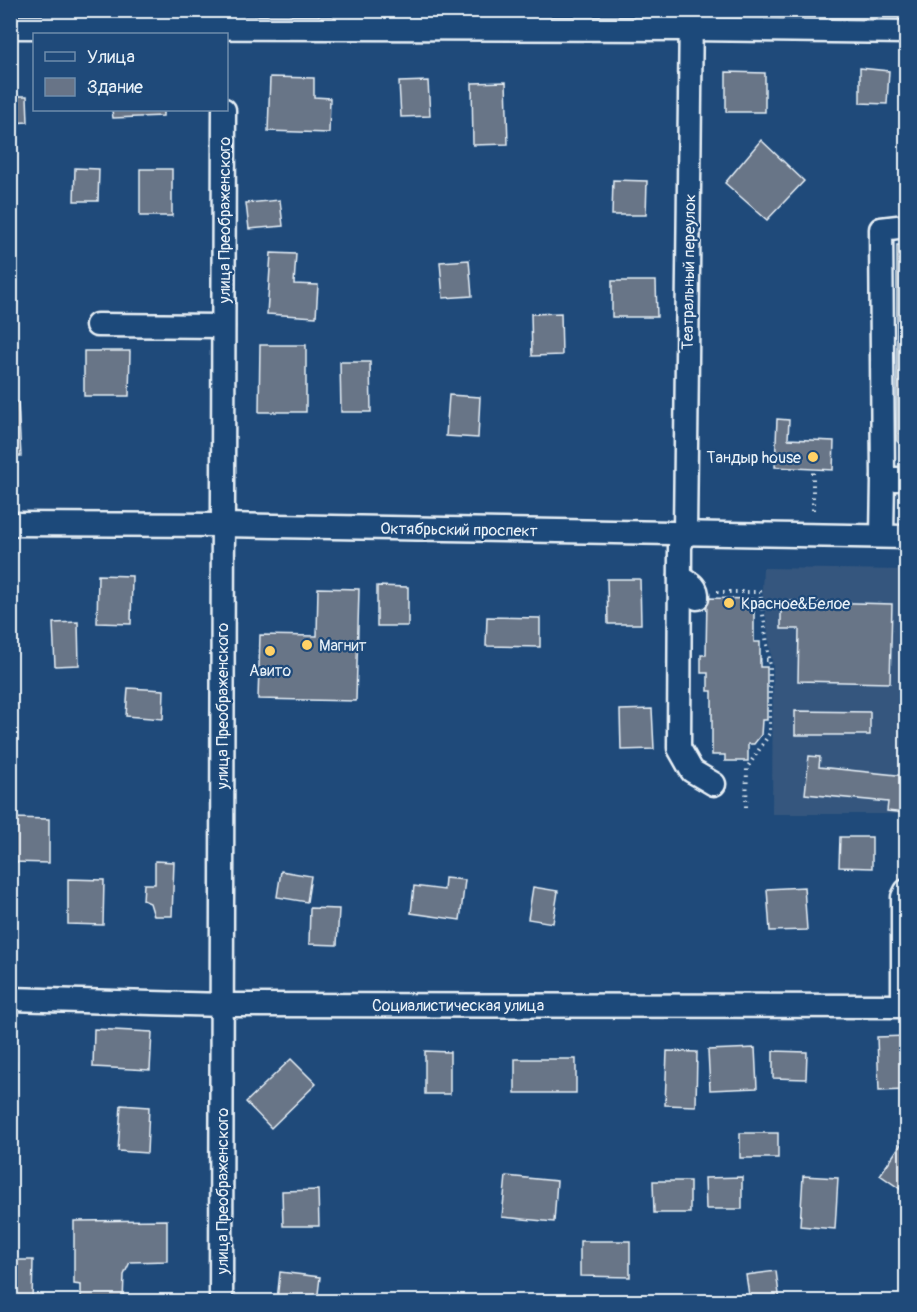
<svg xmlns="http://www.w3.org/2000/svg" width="917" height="1312" font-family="Pangolin,sans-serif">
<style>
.built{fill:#35577e}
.building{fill:#687487;stroke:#e8f1f8;stroke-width:1.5}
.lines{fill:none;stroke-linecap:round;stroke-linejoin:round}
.minor-casing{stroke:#e8f1f8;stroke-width:27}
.path{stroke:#e8f1f8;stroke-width:4;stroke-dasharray:1.5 4.5;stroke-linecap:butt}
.minor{stroke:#1f4a7a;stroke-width:22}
.poi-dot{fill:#ffd166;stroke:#1f4a7a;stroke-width:2}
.labels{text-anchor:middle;stroke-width:4.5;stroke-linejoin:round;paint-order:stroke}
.street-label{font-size:16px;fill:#e8f1f8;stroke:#1f4a7a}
.poi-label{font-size:16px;fill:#e8f1f8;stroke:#1f4a7a;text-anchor:start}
</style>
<rect width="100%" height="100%" fill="#1f4a7a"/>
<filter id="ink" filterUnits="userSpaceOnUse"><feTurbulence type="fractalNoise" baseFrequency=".0167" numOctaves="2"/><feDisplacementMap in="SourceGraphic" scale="12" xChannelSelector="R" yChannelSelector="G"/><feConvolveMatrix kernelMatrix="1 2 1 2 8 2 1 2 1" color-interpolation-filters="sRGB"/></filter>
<g filter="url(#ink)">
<!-- built -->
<path class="built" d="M763,568L906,570V814H772L773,667L762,591Z"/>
<!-- building -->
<g class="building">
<path d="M860,68L889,71L887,104L860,103Z"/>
<path d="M726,72L765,73V112H726Z"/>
<path d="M270,77L314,78V97L330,98L329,133L268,131Z"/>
<path d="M428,81L430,116L401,117L399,82Z"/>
<path d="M506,82L508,144L473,145L472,83Z"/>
<path d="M10,96H27L28,122L10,123Z"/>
<path d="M112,110H163V116L113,118Z"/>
<path d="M761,140L804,181L767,220L725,183Z"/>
<path d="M75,168L99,169L98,201H74Z"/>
<rect x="140" y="169" width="32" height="47"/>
<path d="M613,180L647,181L646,215H612Z"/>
<path d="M280,200L283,226L249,229L246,203Z"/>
<path d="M897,245H906V450L897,441Z"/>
<path d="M271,253L296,254L294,284L318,285L316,317L267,314Z"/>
<path d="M469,260L472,296L443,298L440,262Z"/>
<path d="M612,281H656L657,317H612Z"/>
<path d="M561,313L562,355L532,356L531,314Z"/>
<path d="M260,345H306V412H259Z"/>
<path d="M84,351H130L129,396H84Z"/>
<path d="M340,362H370L371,412H341Z"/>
<path d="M449,395L480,397L478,438L446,436Z"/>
<path d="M10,402H18L21,456H10Z"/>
<path d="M777,419L789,420L788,439L834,441L833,470L775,467Z"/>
<path d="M98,575L132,576L131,624L97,623Z"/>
<path d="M607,579H640L641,624H608Z"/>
<path d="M377,586L408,587V626H377Z"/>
<path d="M318,588L359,589L356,701L258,699L260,635L317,636Z"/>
<path d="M707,598L754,599V642H760V667H767V720H762L761,735L754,744H748V761H725V755H712V691H708V673H701V655H706Z"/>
<path d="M781,601L892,604L890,683L798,681L799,629H781Z"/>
<path d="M487,617L540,618V647L486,646Z"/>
<path d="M78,622L79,665L55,666L53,623Z"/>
<path d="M128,688L164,690L163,719L126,716Z"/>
<path d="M652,709L654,749L621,750L620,710Z"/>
<path d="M795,711L870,712V735H795Z"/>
<path d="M809,756L820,757L819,767L906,776V813L887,811L888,802L805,794Z"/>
<path d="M13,818L49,819V863L12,862Z"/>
<path d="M840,837H872V868L839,867Z"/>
<path d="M155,861L174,862L172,916H154L150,903L143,900L144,884H155Z"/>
<path d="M281,871L311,876L307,902L277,897Z"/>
<path d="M445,878L465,880L460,920L411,913L414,886L444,890Z"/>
<path d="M68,879L104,880L103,925L68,924Z"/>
<path d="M533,887L558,891L553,923L528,919Z"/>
<path d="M804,887L807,930L770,931L767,889Z"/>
<path d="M310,908L339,909L337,945L309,944Z"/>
<path d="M94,1029L152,1032L150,1070L93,1067Z"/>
<path d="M906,1036V1090L879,1091L877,1037Z"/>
<path d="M755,1048L757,1088L710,1090L708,1050Z"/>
<path d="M425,1051L450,1052V1094H425Z"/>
<path d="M667,1051L697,1052L696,1106L665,1105Z"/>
<path d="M773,1051L807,1052L806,1079L773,1078Z"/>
<path d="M291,1059L316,1084L271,1128L246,1102Z"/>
<rect x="515" y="1059" width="61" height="34"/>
<rect x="10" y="1062" width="6" height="30"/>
<path d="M121,1105L149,1107L147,1153L118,1151Z"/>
<rect x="740" y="1133" width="38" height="25"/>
<path d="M903,1141L906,1143V1193L880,1175Z"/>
<path d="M506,1176L557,1181L554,1222L502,1217Z"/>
<path d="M803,1176L838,1178L835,1229L800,1226Z"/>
<path d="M742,1177V1209H706L705,1178Z"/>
<path d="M653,1181H690V1213H654Z"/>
<path d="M318,1190L319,1226H283L282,1191Z"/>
<path d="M167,1220V1261L130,1262L124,1275L123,1302H81V1285L74,1284V1221Z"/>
<path d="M580,1241H630V1277L580,1276Z"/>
<path d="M10,1260H33L32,1302H10Z"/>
<path d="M776,1271L780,1302H750L746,1275Z"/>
<path d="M280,1272L320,1277L317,1302L277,1300Z"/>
</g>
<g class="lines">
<!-- minor casing -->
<g class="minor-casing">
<g id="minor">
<path d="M691,10L685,533L680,546L679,748L692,771L714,784"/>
<path d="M10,27L691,29L906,32"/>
<path d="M97,325L223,326"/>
<path d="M883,479L881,229L906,226"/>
<path d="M10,524L222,525L906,537"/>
<path d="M882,536L883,479H906"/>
<path d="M680,577C690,583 698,586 697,598"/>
<path d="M10,999L223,1005L906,1006"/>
<path d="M903,1006V897L906,891"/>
<path d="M221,1302C224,904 222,507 224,110"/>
</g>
</g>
<!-- path -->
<g class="path">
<path d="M813,510V469"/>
<path d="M717,592H760L770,667V733L747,768L746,808"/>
<path d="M760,660H769"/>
</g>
<!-- minor -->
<use href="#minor" class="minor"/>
</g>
</g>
<!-- markers -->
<g class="poi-dot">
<circle cx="813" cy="457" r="6"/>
<circle cx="729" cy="603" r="6"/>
<circle cx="307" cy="645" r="6"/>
<circle cx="270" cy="651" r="6"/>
</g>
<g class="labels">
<!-- street labels -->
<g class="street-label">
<text transform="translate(224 220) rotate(-90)" y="6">улица Преображенского</text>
<text transform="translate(688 272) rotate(-89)" y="6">Театральный переулок</text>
<text transform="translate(459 529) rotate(1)" y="6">Октябрьский проспект</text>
<text transform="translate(222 706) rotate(-90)" y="6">улица Преображенского</text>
<text x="458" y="1011">Социалистическая улица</text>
<text transform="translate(222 1191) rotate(-90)" y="6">улица Преображенского</text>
</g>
<!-- poi labels -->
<g class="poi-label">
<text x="801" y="463" text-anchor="end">Тандыр house</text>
<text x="741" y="609">Красное&amp;Белое</text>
<text x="319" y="651">Магнит</text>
<text x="270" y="676" text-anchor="middle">Авито</text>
</g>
</g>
<!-- margin -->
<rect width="917" height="1312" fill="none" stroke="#1f4a7a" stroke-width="36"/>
<rect x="18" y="18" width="881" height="1276" fill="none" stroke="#e8f1f8" stroke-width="2" filter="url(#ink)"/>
<!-- legend -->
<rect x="33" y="33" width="195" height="78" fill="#1f4a7a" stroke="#6f8dac" stroke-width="1.5"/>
<rect x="45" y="52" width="30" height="9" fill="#1f4a7a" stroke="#6f8dac" stroke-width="1.5"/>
<text x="87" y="63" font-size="18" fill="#e8f1f8">Улица</text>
<rect x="45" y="78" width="30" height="18" fill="#687487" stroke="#6f8dac" stroke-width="1.5"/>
<text x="87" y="93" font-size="18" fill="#e8f1f8">Здание</text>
</svg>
